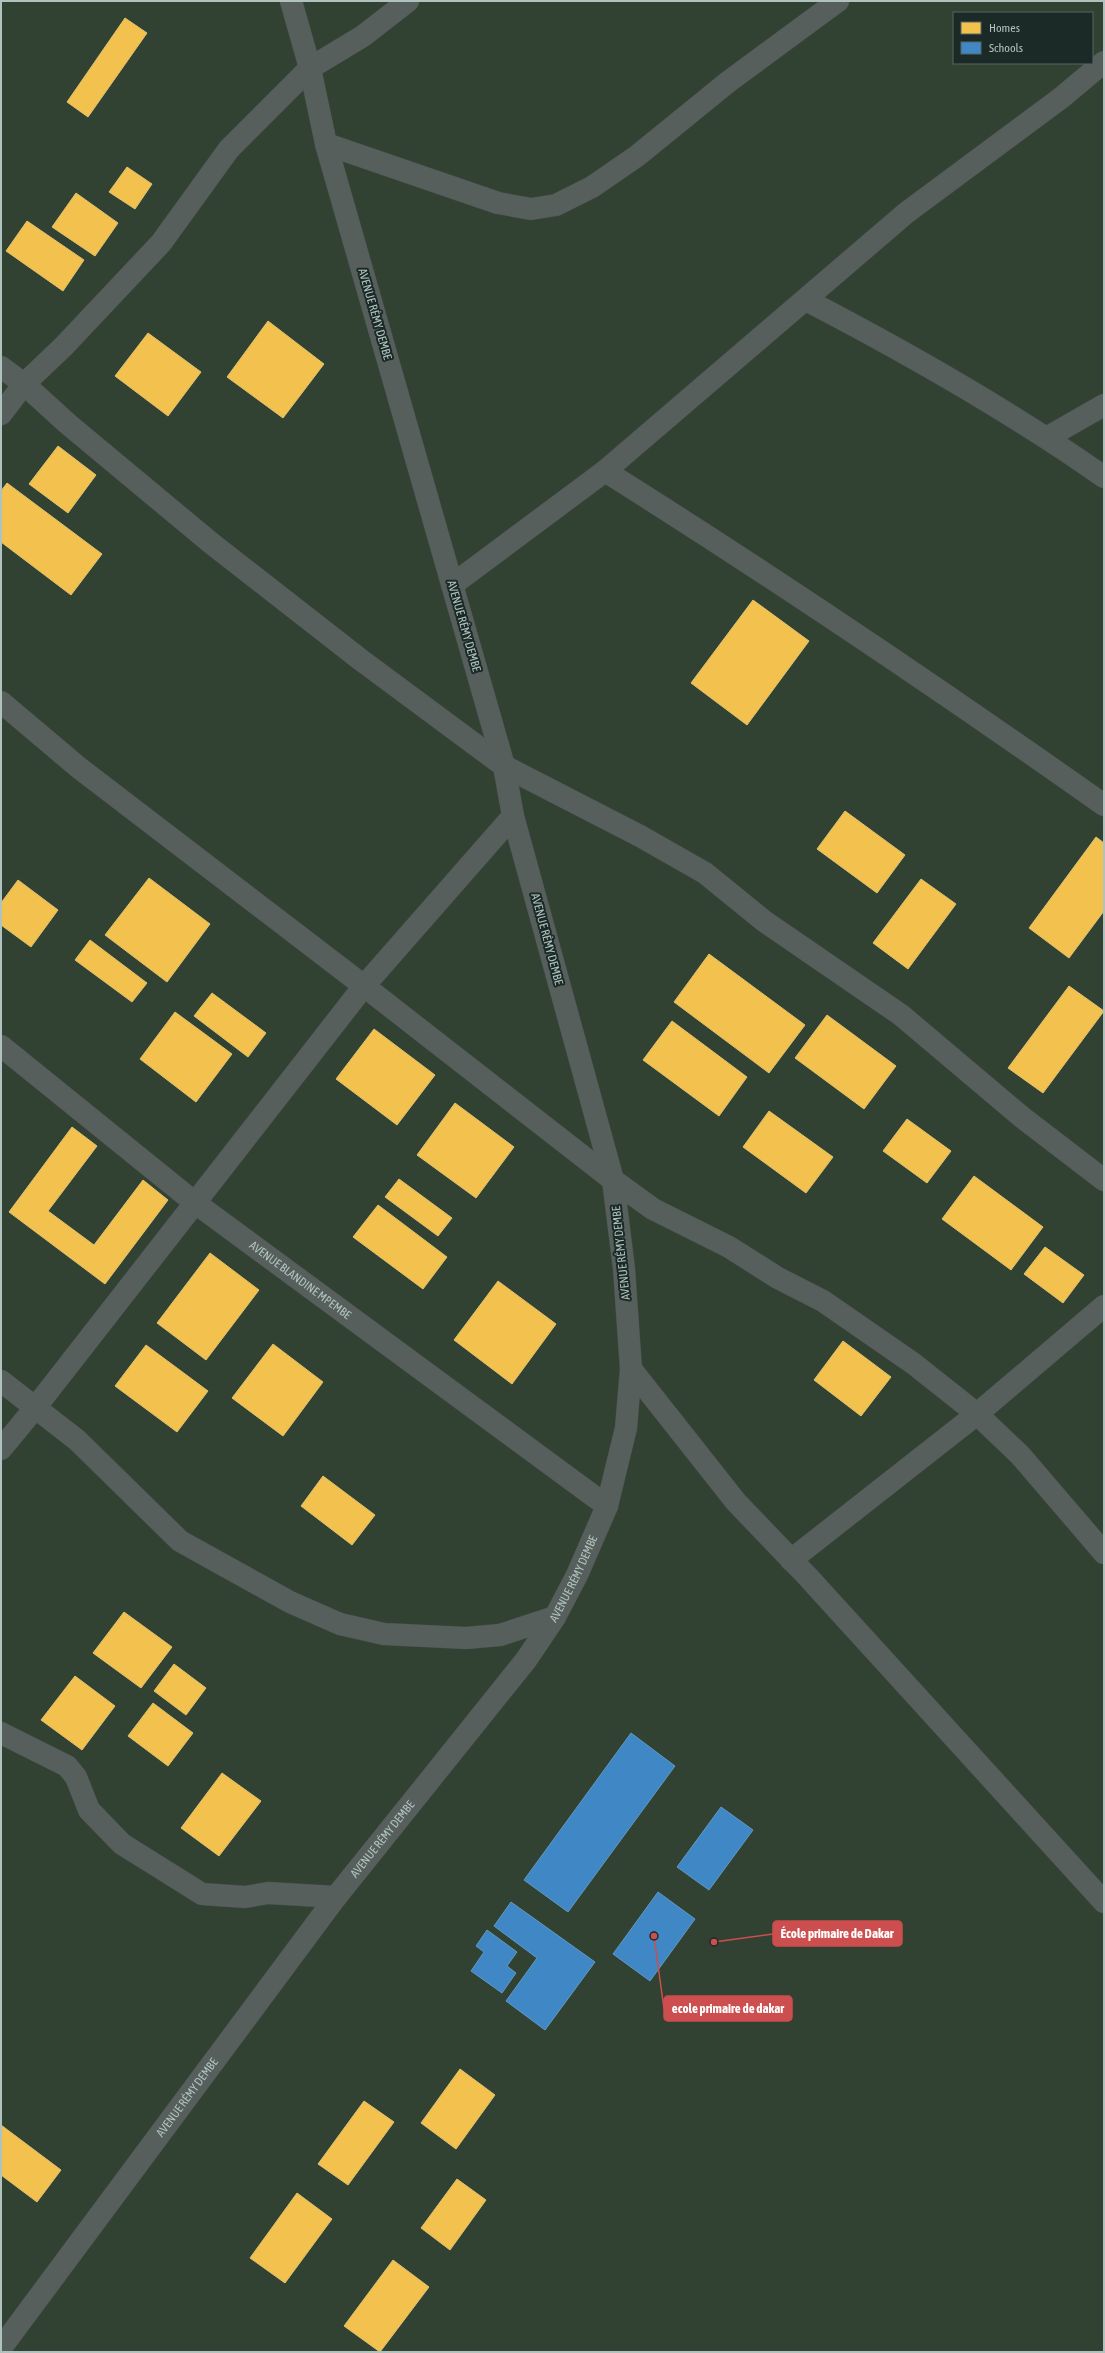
<svg xmlns="http://www.w3.org/2000/svg" width="1105" height="2353" font-family="'Asap Condensed',sans-serif">
<style>
.green{fill:#314132;fill-rule:evenodd}
.homes{fill:#f2c14e;stroke:#dec170}
.schools{fill:#3f88c5;stroke:#6199c3}
.lines{fill:none;stroke-linecap:round;stroke-linejoin:round}
.minor-casing{stroke:#444b49;stroke-width:23}
.minor{stroke:#565f5c;stroke-width:22}
.labels{text-anchor:middle;stroke-width:4;stroke-linejoin:round;paint-order:stroke}
.street-label{font-size:12px;fill:#afc2be;stroke:#1b2a26}
.leader{fill:none;stroke:#cc4e4e;stroke-width:1.5}
.callout-dot{fill:#cc4e4e;stroke:#1b2a26;stroke-width:1.5}
.callout{fill:#cc4e4e;stroke:#cc4e4e;stroke-width:1.5}
.callout-label{font-size:13px;text-anchor:middle;font-weight:bold;fill:#fff}
</style>
<rect width="100%" height="100%" fill="#26312e"/>
<!-- green -->
<path class="green" d="M1,1H1104V2352H1ZM954,13H1092V63H954Z"/>
<!-- homes -->
<g class="homes">
<path d="M125,18L147,33L88,117L67,102Z"/>
<path d="M127,167L152,184L135,209L109,192Z"/>
<path d="M76,193L118,223L95,256L52,227Z"/>
<path d="M27,221L84,260L63,291L6,251Z"/>
<path d="M268,321L324,364L283,418L227,377Z"/>
<path d="M148,333L201,372L168,416L115,376Z"/>
<path d="M58,446L96,475L68,513L29,484Z"/>
<path d="M7,483L102,554L71,595L1,542V491Z"/>
<path d="M753,600L809,641L747,725L691,683Z"/>
<path d="M845,811L905,855L877,893L817,849Z"/>
<path d="M1096,837L1104,843V911L1069,958L1029,928Z"/>
<path d="M149,878L210,924L167,982L105,935Z"/>
<path d="M921,879L956,904L908,969L873,943Z"/>
<path d="M18,880L58,910L31,947L1,925V903Z"/>
<path d="M90,940L147,983L132,1002L75,960Z"/>
<path d="M709,954L805,1025L769,1073L674,1002Z"/>
<path d="M1069,986L1104,1011L1043,1093L1008,1068Z"/>
<path d="M212,993L266,1033L248,1057L194,1016Z"/>
<path d="M175,1012L232,1054L196,1102L140,1059Z"/>
<path d="M827,1015L896,1066L864,1109L795,1058Z"/>
<path d="M672,1021L747,1077L719,1116L643,1060Z"/>
<path d="M374,1029L435,1075L397,1125L336,1079Z"/>
<path d="M455,1103L514,1147L476,1198L417,1155Z"/>
<path d="M769,1111L833,1157L806,1193L743,1147Z"/>
<path d="M907,1119L951,1151L927,1183L883,1151Z"/>
<path d="M72,1127L97,1146L48,1211L94,1245L143,1180L168,1200L105,1284L9,1212Z"/>
<path d="M974,1176L1043,1227L1011,1270L942,1219Z"/>
<path d="M399,1179L452,1218L438,1236L385,1197Z"/>
<path d="M378,1205L447,1257L423,1289L353,1237Z"/>
<path d="M1045,1247L1084,1275L1063,1303L1024,1274Z"/>
<path d="M210,1253L259,1290L206,1360L157,1323Z"/>
<path d="M498,1281L556,1324L512,1384L454,1340Z"/>
<path d="M843,1341L891,1377L861,1416L814,1380Z"/>
<path d="M273,1344L323,1382L283,1436L232,1398Z"/>
<path d="M146,1345L208,1391L177,1432L115,1386Z"/>
<path d="M323,1476L375,1515L352,1545L301,1506Z"/>
<path d="M124,1612L172,1647L141,1688L93,1653Z"/>
<path d="M174,1664L206,1688L186,1715L154,1691Z"/>
<path d="M75,1676L115,1706L82,1750L41,1720Z"/>
<path d="M153,1703L193,1733L168,1766L128,1736Z"/>
<path d="M222,1773L261,1801L219,1856L181,1828Z"/>
<path d="M460,2069L495,2095L456,2149L421,2123Z"/>
<path d="M364,2101L394,2122L348,2185L318,2164Z"/>
<path d="M1,2125L61,2170L37,2202L1,2175Z"/>
<path d="M457,2179L486,2200L450,2250L421,2228Z"/>
<path d="M297,2193L332,2219L285,2283L250,2258Z"/>
<path d="M393,2260L429,2287L380,2352L344,2326Z"/>
</g>
<!-- schools -->
<g class="schools">
<path d="M631,1733L675,1766L568,1912L524,1880Z"/>
<path d="M721,1807L753,1830L709,1890L677,1867Z"/>
<path d="M658,1892L695,1919L650,1981L613,1954Z"/>
<path d="M511,1902L595,1962L545,2030L506,2001L537,1958L494,1926Z"/>
<path d="M487,1930L517,1952L507,1966L516,1973L502,1993L471,1971L484,1952L476,1946Z"/>
</g>
<g class="lines">
<!-- minor casing -->
<g class="minor-casing">
<g id="minor">
<path d="M326,144L498,203L531,209L556,205L592,187L637,156L728,82L838,1"/>
<path d="M806,300C908,353 1010,411 1104,477"/>
<path d="M1,367L24,384L68,424L211,543L361,660L504,766L640,836L705,873L764,921L901,1015L1023,1118L1104,1180"/>
<path d="M1,414L24,384L63,347L161,243L229,149L310,68L363,36L408,1"/>
<path d="M1048,437L1104,405"/>
<path d="M605,471C775,578 941,690 1104,805"/>
<path d="M452,585L605,471L906,213L1061,98L1104,62"/>
<path d="M1,702L78,767L364,986L613,1180L653,1209L729,1247L778,1278L823,1301L914,1364L977,1414L1020,1455L1104,1553"/>
<path id="s1" d="M1,1046L194,1202L607,1506"/>
<path d="M631,1369L736,1502L808,1577L1104,1902"/>
<path d="M1,1381L77,1440L180,1541L290,1602L340,1624L384,1634L466,1638L500,1635L555,1617"/>
<path d="M1,1449L35,1408L364,986L513,816"/>
<path d="M791,1560L977,1414L1104,1306"/>
<path d="M1,1733L67,1766L76,1777L89,1810L122,1844L202,1894L245,1897L268,1893L336,1897"/>
<path id="s2" d="M1,2348L336,1897L526,1660L555,1617L577,1575L607,1506L626,1428L631,1369L624,1269L613,1180L513,816L504,766L326,144L310,68L291,1"/>
</g>
</g>
<!-- minor -->
<use href="#minor" class="minor"/>
</g>
<g class="labels">
<!-- street labels -->
<g class="street-label">
<text transform="translate(375 314) rotate(74)" y="4">AVENUE RÉMY DEMBE</text>
<text transform="translate(464 626) rotate(74)" y="4">AVENUE RÉMY DEMBE</text>
<text transform="translate(547 939) rotate(75)" y="4">AVENUE RÉMY DEMBE</text>
<text transform="translate(621 1253) rotate(-96)" y="4">AVENUE RÉMY DEMBE</text>
<text dy="4" stroke="none"><textPath href="#s1" startOffset="380">AVENUE BLANDINE MPEMBE</textPath></text>
<text dy="4" stroke="none"><textPath href="#s2" startOffset="960">AVENUE RÉMY DEMBE</textPath></text>
<text dy="4" stroke="none"><textPath href="#s2" startOffset="636">AVENUE RÉMY DEMBE</textPath></text>
<text dy="4" stroke="none"><textPath href="#s2" startOffset="312">AVENUE RÉMY DEMBE</textPath></text>
</g>
</g>
<!-- callouts -->
<path class="leader" d="M714 1942L773 1934M654 1936L664 2009"/>
<g class="callout-dot">
<circle cx="714" cy="1942" r="4"/>
<circle cx="654" cy="1936" r="4"/>
</g>
<g class="callout">
<rect x="773" y="1921" width="129" height="25" rx="4"/>
<rect x="664" y="1996" width="128" height="25" rx="4"/>
</g>
<g class="callout-label">
<text x="837" y="1938">École primaire de Dakar</text>
<text x="728" y="2013">ecole primaire de dakar</text>
</g>
<!-- border -->
<rect width="1105" height="2353" fill="none" stroke="#afc2be" stroke-width="4"/>
<!-- legend -->
<rect x="953" y="12" width="140" height="52" fill="#1b2a26" stroke="#566763"/>
<rect x="961" y="22" width="20" height="12" fill="#f2c14e" stroke="#566763"/>
<text x="989" y="32" font-size="12" fill="#afc2be">Homes</text>
<rect x="961" y="42" width="20" height="12" fill="#3f88c5" stroke="#566763"/>
<text x="989" y="52" font-size="12" fill="#afc2be">Schools</text>
</svg>
